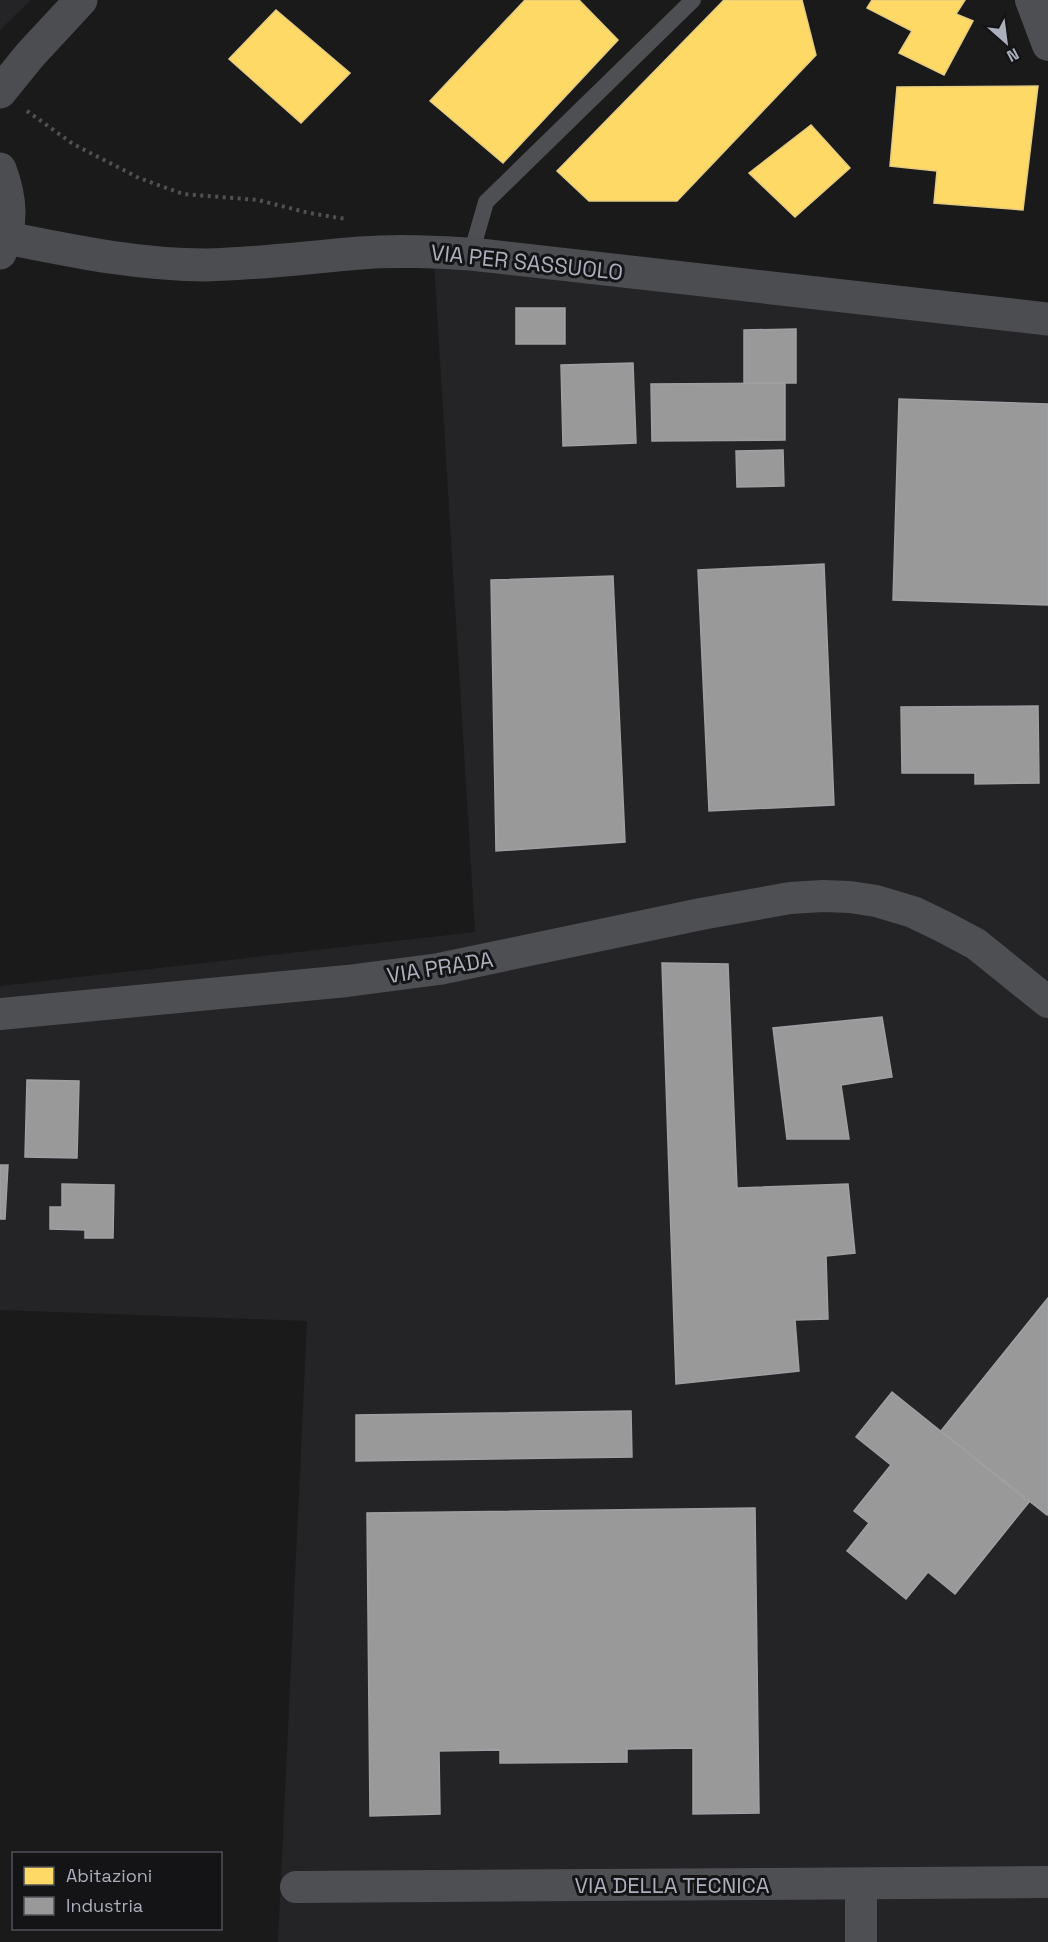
<svg xmlns="http://www.w3.org/2000/svg" width="1048" height="1942" font-family="'Space Grotesk',sans-serif">
<style>
.built{fill:#242326}
.homes{fill:#ffd966;stroke:#e6cc80;stroke-width:1.5}
.industry{fill:#999;stroke:#9ea0a3;stroke-width:1.5}
.lines{fill:none;stroke-linecap:round;stroke-linejoin:round}
.path{stroke:#505154;stroke-width:4;stroke-dasharray:3 4.5;stroke-linecap:butt}
.service{stroke:#4d4f53;stroke-width:16}
.minor{stroke:#4d4f53;stroke-width:32}
.secondary{stroke:#4c4d51;stroke-width:33}
.labels{text-anchor:middle;stroke-width:6;stroke-linejoin:round;paint-order:stroke}
.street-label{font-size:22px;fill:#aaafbb;stroke:#141416}
</style>
<rect width="100%" height="100%" fill="#1a1a1a"/>
<!-- built -->
<g class="built">
<path d="M0,0H31L0,30Z"/>
<path d="M434,263L1048,330V1942H278L307,1321L0,1310V986L475,932Z"/>
</g>
<!-- homes -->
<g class="homes">
<path d="M525,0H579L618,40L503,163L430,101Z"/>
<path d="M724,0H802L816,55L677,201H589L557,171Z"/>
<path d="M872,0H965L956,14L973,21L944,75L899,53L912,31L867,8Z"/>
<path d="M276,10L350,73L301,123L229,59Z"/>
<path d="M1038,86L1023,210L934,203L937,171L890,166L897,87Z"/>
<path d="M811,125L850,168L795,217L749,173Z"/>
</g>
<!-- industry -->
<g class="industry">
<rect x="516" y="308" width="49" height="36"/>
<path d="M796,329V383H744V330Z"/>
<path d="M633,363L636,443L563,446L561,365Z"/>
<path d="M785,383V440L652,441L651,384Z"/>
<path d="M899,399L1048,404V605L893,600Z"/>
<path d="M783,450L784,486L737,487L736,451Z"/>
<path d="M824,564L834,805L709,811L698,570Z"/>
<path d="M613,576L625,842L496,851L491,580Z"/>
<path d="M1038,706L1039,783L975,784V773H902L901,707Z"/>
<path d="M662,963L728,964L737,1188L848,1184L855,1253L826,1256L828,1319L795,1320L799,1371L676,1384Z"/>
<path d="M882,1017L892,1077L841,1085L849,1139H787L773,1028Z"/>
<path d="M27,1080L79,1081L77,1158L25,1157Z"/>
<path d="M0,1165H8L5,1219H0Z"/>
<path d="M62,1184L114,1185L113,1238H85V1230L50,1229V1207H62Z"/>
<path d="M1048,1298V1514L1047,1515L941,1431Z"/>
<path d="M892,1392L1029,1502L955,1594L928,1572L906,1599L847,1551L869,1523L854,1511L891,1465L856,1437Z"/>
<path d="M631,1411L632,1457L356,1461V1415Z"/>
<path d="M755,1508L759,1813L693,1814V1748L627,1749V1762L500,1763V1750L439,1751L440,1814L370,1816L367,1513Z"/>
</g>
<g class="lines">
<!-- path -->
<path class="path" d="M27,111L73,144L139,178L183,194L258,200L309,213L346,219"/>
<!-- service -->
<path class="service" d="M471,254L486,202L693,0"/>
<!-- minor -->
<g class="minor">
<path d="M1031,0L1048,45"/>
<path d="M0,1014L347,981L439,969L701,914L790,898L823,896L850,897L876,901L913,912L944,927L976,944L1048,1002"/>
<path d="M861,1884V1942"/>
<path d="M296,1887L1048,1882"/>
</g>
<!-- secondary -->
<g class="secondary">
<path d="M0,92L30,55L81,0"/>
<path d="M0,169C11,198 13,224 0,253"/>
<path d="M7,238C73,251 138,265 206,265C258,264 309,257 361,253C397,250 434,252 471,254L1048,319"/>
</g>
</g>
<g class="labels">
<!-- street labels -->
<g class="street-label">
<text transform="translate(527 262) rotate(6)" y="8">VIA PER SASSUOLO</text>
<text transform="translate(440 967) rotate(-9)" y="8">VIA PRADA</text>
<text x="672" y="1893">VIA DELLA TECNICA</text>
</g>
</g>
<!-- legend -->
<rect x="12" y="1852" width="210" height="78" fill="#141416" stroke="#505258" stroke-width="1.5"/>
<rect x="24" y="1867" width="30" height="18" fill="#ffd966" stroke="#505258" stroke-width="1.5"/>
<text x="66" y="1882" font-size="18" fill="#aaafbb">Abitazioni</text>
<rect x="24" y="1897" width="30" height="18" fill="#999999" stroke="#505258" stroke-width="1.5"/>
<text x="66" y="1912" font-size="18" fill="#aaafbb">Industria</text>
<!-- north arrow -->
<g transform="translate(1006 42) rotate(152)" stroke="#141416" stroke-width="4.5" paint-order="stroke">
<path d="M0-4.5L10 22L0 15L-10 22Z" fill="#aaafbb"/>
<text y="-9" font-size="16" font-weight="bold" text-anchor="middle" fill="#aaafbb">N</text>
</g>
</svg>
